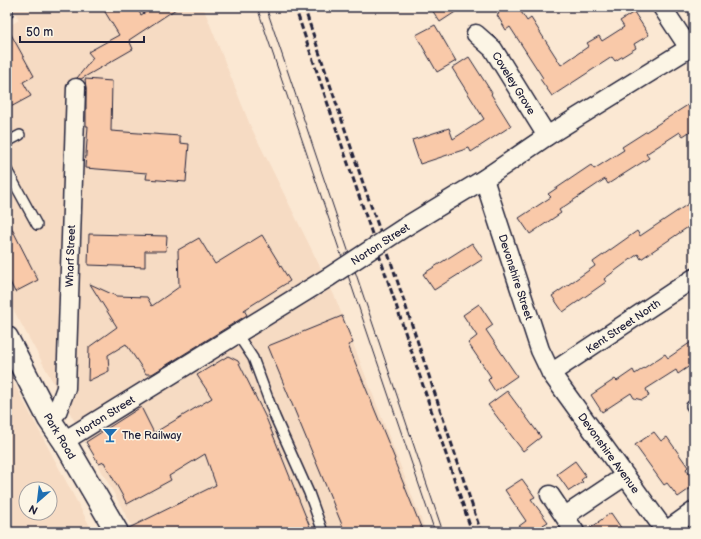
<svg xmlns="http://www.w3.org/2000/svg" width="701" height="539" font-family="'Balsamiq Sans',sans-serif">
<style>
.built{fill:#f6dbc3;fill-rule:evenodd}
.building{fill:#f9c9a9;stroke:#22223b}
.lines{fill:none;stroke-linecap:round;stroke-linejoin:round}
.lane-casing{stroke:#22223b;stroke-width:12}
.street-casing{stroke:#22223b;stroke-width:21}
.secondary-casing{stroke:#22223b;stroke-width:25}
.lane{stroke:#fcf5e5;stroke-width:9}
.street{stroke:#fcf5e5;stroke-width:18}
.secondary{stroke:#fcf5e5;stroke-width:22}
.tram{stroke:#22223b;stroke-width:1}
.rail{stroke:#22223b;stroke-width:3;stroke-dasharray:6 3;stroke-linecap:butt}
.street-bridge-casing{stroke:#22223b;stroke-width:21;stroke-linecap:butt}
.street-bridge{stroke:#fcf5e5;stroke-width:18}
.labels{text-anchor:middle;stroke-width:3;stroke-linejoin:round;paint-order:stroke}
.street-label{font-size:11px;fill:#22223b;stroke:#fcf5e5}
.poi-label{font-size:11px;fill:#22223b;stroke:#fcf5e5;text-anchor:start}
</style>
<rect width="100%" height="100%" fill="#fbe8d3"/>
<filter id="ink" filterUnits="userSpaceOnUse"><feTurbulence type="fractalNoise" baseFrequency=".025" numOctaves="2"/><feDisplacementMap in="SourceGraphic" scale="8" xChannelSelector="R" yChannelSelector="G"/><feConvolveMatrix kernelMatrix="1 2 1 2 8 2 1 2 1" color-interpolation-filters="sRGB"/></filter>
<g filter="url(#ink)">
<!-- built -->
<g class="built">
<path d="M13,7H203L250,125L335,297L426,532H135L7,298V27L19,20Z"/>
<path d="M7,370L93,532H7ZM26,489H50V513H26Z"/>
</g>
<!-- building -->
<g class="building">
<path d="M102,7H136L141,15L154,7H179L129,40L133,49L81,79L77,78L93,58L88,52L119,35Z"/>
<path d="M430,7H463L440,22Z"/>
<path d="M495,7H518L527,21L531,18L561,65L589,46L587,43L599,36L602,41L624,27L620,21L634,12L649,35L634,44L636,48L615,61L612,57L552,96L540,79L543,78L510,27L506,30L497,15L499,14Z"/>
<path d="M435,25L456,61L437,72L416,35Z"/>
<path d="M7,27L34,76L23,82L31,96L7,109Z"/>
<path d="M469,57L492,93L491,94L511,126L471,152L469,148L420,164L412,140L449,128L453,139L484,119L452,68Z"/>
<path d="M85,79L112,81L111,131L180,136V143L189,144L186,182L146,179L147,173L85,168L88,126H86V88Z"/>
<path d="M694,101V129L683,136L680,132L646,154L649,158L608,184L605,179L559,210L561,213L530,234L519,218L551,197L548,194L591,165L594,169L624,150L622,147Z"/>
<path d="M694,200V223L641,259L638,254L604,279L606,282L563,312L552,296L595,266L593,262L637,231L640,236Z"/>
<path d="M7,219L38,280L15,292L7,276Z"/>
<path d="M89,234L167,236L166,251H145V267L88,265Z"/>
<path d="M262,235L290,281L244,310L247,315L152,374H146L126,344L108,355L109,371L88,381L89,347L117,327L90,284L116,296L147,297L152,306L179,287L178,250L199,238L215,264Z"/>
<path d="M472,243L483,259L434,290L423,274Z"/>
<path d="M479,304L493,325L486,330L517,376L495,391L488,380L491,377L468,343L477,336L463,315Z"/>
<path d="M342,316L353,343L348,345L395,459L394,460L423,532H345L268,346Z"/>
<path d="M694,340V363L678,374L676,370L646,389L649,396L642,400L634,398L631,393L602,412L591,395L615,379L617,381L633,370L635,374L665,354L668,358Z"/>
<path d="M228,356L238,361L267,420L312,532H129V528L216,485L205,454L169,476L171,480L127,504L104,462L99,464L86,442L141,407L154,433L212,398L197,375Z"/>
<path d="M507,391L541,437L523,451L488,405Z"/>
<path d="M654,432L661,441L667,437L688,467L686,469L694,481V486L678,497L667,483L664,485L635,445Z"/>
<path d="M575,461L586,476L581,480L583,482L569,491L557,474Z"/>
<path d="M522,479L535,497L531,499L548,522L543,525L548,532H511L526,521L505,490Z"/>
<path d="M611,513L624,532H585L599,522H598Z"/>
</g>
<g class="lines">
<!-- lane casing -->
<g class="lane-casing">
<g id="lane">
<path d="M7,14L8,13"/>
<path d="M7,142L20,135"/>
<path d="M7,170L37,225"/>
<path d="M237,334L253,358L275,417L309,493L323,532"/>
<path d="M691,406L694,410"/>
</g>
</g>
<!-- street casing -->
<g class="street-casing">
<g id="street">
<path d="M662,7L689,48"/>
<path d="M476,34L493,49L547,136"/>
<path d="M484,179L540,350L551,373L666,532"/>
<path d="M405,227L484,179L547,136L694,45"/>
<path d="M551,373L694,278"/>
<path d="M49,419L57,412L66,388L76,88"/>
<path d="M64,441L329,277"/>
<path d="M550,495L575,532"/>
<path d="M565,516L625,476"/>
<path d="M666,531L694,511"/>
</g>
</g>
<!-- secondary casing -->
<g class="secondary-casing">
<path id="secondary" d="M7,338L49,419L64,441L117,532"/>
</g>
<!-- lane -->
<use href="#lane" class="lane"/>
<!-- street -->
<use href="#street" class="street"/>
<!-- secondary -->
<use href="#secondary" class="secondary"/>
<!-- tram -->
<g class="tram">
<path d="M257,7L435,532"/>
<path d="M266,7L443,532"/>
</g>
<!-- rail -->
<g class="rail">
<path d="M295,7L393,296L472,532"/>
<path d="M304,7L364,186L391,262L481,532"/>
</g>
<!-- street-bridge casing -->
<g class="street-bridge-casing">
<path id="street-bridge" d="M329,277L405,227"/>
</g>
<!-- street-bridge -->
<use href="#street-bridge" class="street-bridge"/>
</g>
</g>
<!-- icons -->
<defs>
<g id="bar-bare" transform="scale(1.2)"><path d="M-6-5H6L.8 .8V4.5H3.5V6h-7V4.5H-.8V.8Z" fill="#1f6fb2" stroke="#fcf5e5" stroke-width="2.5" paint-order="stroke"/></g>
</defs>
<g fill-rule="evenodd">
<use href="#bar-bare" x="110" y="435"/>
</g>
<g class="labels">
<!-- street labels -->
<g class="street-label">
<text transform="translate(514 83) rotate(58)" y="4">Coveley Grove</text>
<text transform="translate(380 244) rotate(-33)" y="4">Norton Street</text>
<text transform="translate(70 256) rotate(-88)" y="4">Wharf Street</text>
<text transform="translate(516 277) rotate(72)" y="4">Devonshire Street</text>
<text transform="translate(623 326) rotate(-34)" y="4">Kent Street North</text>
<text transform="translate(105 416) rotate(-32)" y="4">Norton Street</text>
<text transform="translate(60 436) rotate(59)" y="4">Park Road</text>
<text transform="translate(609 453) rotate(54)" y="4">Devonshire Avenue</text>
</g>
<!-- poi labels -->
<g class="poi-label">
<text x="122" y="439">The Railway</text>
</g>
</g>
<!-- margin -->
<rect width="701" height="539" fill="none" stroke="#fcf5e5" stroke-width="24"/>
<rect x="12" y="12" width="677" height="515" fill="none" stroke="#22223b" stroke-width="1.5" filter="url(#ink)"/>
<!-- north arrow -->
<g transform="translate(38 501) rotate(208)"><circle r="19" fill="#fcf5e5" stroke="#a5a1a1"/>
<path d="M0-3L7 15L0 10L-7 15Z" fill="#1f6fb2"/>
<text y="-6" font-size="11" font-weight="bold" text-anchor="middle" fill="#22223b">N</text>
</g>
<!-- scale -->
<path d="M20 36v6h124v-6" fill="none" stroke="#22223b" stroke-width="2"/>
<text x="26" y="36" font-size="12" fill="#22223b" stroke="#fcf5e5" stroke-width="3" paint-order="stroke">50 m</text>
</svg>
